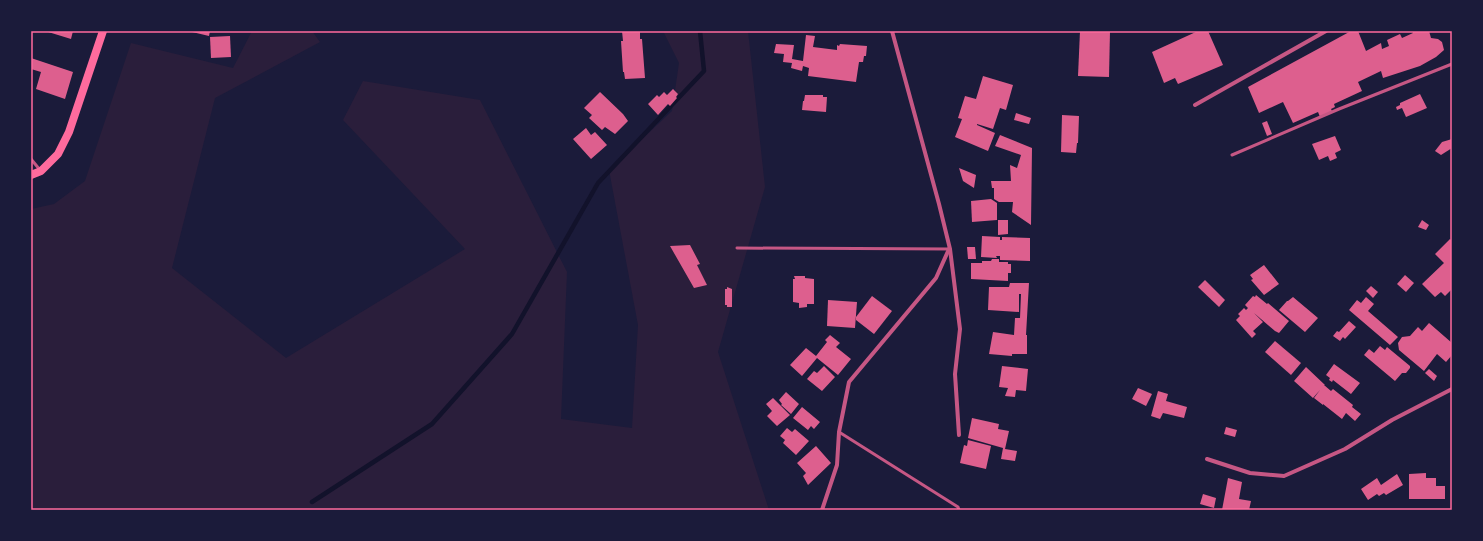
<svg xmlns="http://www.w3.org/2000/svg" width="1483" height="541" font-family="Poppins,sans-serif">
<style>
.green{fill:#2a1e3b}
.lines{fill:none;stroke-linecap:round;stroke-linejoin:round}
.stream{stroke:#12122b;stroke-width:4.5}
.building{fill:#dd5f8e}
.service{stroke:#c65784;stroke-width:3}
.minor{stroke:#c65784;stroke-width:4}
.secondary{stroke:#ff6b9d;stroke-width:8}
.neatline{fill:none;stroke:#ff6b9d;stroke-width:1.5}
</style>
<rect width="100%" height="100%" fill="#1b1b3a"/>
<!-- green -->
<path class="green" d="M252,31H312L320,42L215,98L172,268L286,358L465,249L343,120L363,81L480,100L567,272L561,419L632,428L638,325L609,170L672,111L679,63L663,31H748L765,187L718,352L769,510H31V209L54,204L85,181L131,43L233,68Z"/>
<g class="lines">
<!-- stream -->
<path class="stream" d="M312,502L432,424L512,334L598,183L704,71L700,31"/>
</g>
<!-- building -->
<g class="building">
<path d="M45,31H73L71,39Z"/>
<path d="M188,31H210L209,36Z"/>
<path d="M622,31H640V39H642L645,78L625,79L624,72H623L621,41H623Z"/>
<path d="M1080,31H1110L1109,77L1078,76Z"/>
<path d="M1198,31H1208L1223,65L1178,84L1175,78L1164,83L1152,52Z"/>
<path d="M1351,31H1358L1366,51L1381,43L1382,49L1389,46L1387,40L1400,34L1402,38L1413,33L1412,31H1429L1431,38L1438,39L1442,42L1444,50L1436,57L1420,66L1383,78L1381,71L1358,82L1362,91L1334,104L1335,107L1331,109L1332,111L1320,117L1318,112L1293,123L1283,102L1259,113L1248,87Z"/>
<path d="M806,35L815,36L813,47L837,50V45L839,46L840,44L867,46L866,56H864L863,62H859L856,82L808,76L809,68L803,66L802,71L791,68L792,63L783,62L784,54L774,53L776,44L794,45L792,59L803,61Z"/>
<path d="M230,36L231,57L211,58L210,37Z"/>
<path d="M31,58L73,72L65,99L36,89L41,72L31,69Z"/>
<path d="M983,76L1013,85L1006,110L1000,108L993,129L977,124V125L995,133L988,151L955,137L962,119L958,118L965,96L976,99Z"/>
<path d="M673,89L678,94L676,97L677,98L670,106L668,104L658,115L648,104L657,95L659,97L664,92L667,95Z"/>
<path d="M600,92L623,114L628,121L615,134L605,127L602,130L589,118L592,115L584,108Z"/>
<path d="M1420,94L1427,108L1406,117L1402,108L1397,110L1396,107L1400,105V103Z"/>
<path d="M805,95H823V97H827L826,112L802,110L803,101H804Z"/>
<path d="M1016,113L1031,118L1029,124L1014,120Z"/>
<path d="M1062,115L1079,116L1078,143H1077L1076,153L1061,152Z"/>
<path d="M1267,121L1272,134L1267,136L1262,123Z"/>
<path d="M586,128L591,135L595,132L607,145L591,159L573,139Z"/>
<path d="M1000,135L1032,148L1031,225L1012,212L1013,202H999L994,199V188H992L991,181H1011L1010,165L1017,168L1021,155L995,146Z"/>
<path d="M1335,136L1341,150L1335,153L1337,158L1330,161L1328,156L1319,160L1312,144Z"/>
<path d="M1452,139V148L1441,155L1435,151L1442,142Z"/>
<path d="M959,168L976,175L974,188L963,181Z"/>
<path d="M991,199L997,203V220L972,222L971,201Z"/>
<path d="M998,220H1008V234L998,235Z"/>
<path d="M1422,220L1429,225L1426,230L1418,227Z"/>
<path d="M982,236L1000,237V240H1002V237L1030,238V261L1000,260V256H996L997,258L981,257Z"/>
<path d="M1450,239L1452,241V289L1445,296L1441,292L1435,297L1422,284L1444,263L1435,254Z"/>
<path d="M690,245L700,264L697,265L707,285L694,288L670,246Z"/>
<path d="M967,247H975L976,259H968Z"/>
<path d="M992,259H999V262H1008V264H1011V273H1008V281L971,279V263H982V261H991Z"/>
<path d="M1264,265L1279,284L1264,295L1251,280L1253,279L1250,275Z"/>
<path d="M1405,275L1414,283L1406,292L1397,284Z"/>
<path d="M794,276H805V278L814,279V304H807V307L799,308V303L793,302V279H795Z"/>
<path d="M1205,280L1225,300L1219,307L1198,287Z"/>
<path d="M1010,283H1029L1026,335H1027V354H1012V356L989,354L993,332L1014,335L1015,318H1020L1021,294H1019V312L988,310L989,287H1009Z"/>
<path d="M1371,286L1378,292L1373,298L1366,291Z"/>
<path d="M727,287L732,289V307H727V305H725V289H727Z"/>
<path d="M1256,295L1267,304L1268,303L1289,321L1279,333L1275,331L1254,313L1263,322L1253,331L1256,334L1252,338L1236,320L1240,316L1238,314L1244,308L1246,310L1248,308L1245,305L1253,296L1255,297Z"/>
<path d="M872,296L892,311L874,334L856,320V317Z"/>
<path d="M1293,297L1318,318L1305,332L1279,310L1287,301H1288Z"/>
<path d="M1366,297L1374,304L1368,311L1398,337L1390,345L1349,310L1357,300L1361,303Z"/>
<path d="M828,300L857,302L855,328L827,326Z"/>
<path d="M1349,321L1356,327L1345,339L1343,337L1340,341L1333,336L1337,331L1339,332Z"/>
<path d="M1429,323L1452,343V355L1446,362L1437,354L1424,371L1399,350L1398,343L1402,337L1410,336L1418,327L1422,331Z"/>
<path d="M830,335L840,343L836,347L851,359L838,375L817,358L802,376L790,365L806,348L816,356L827,342L825,340Z"/>
<path d="M1275,341L1301,363L1291,375L1265,352Z"/>
<path d="M1380,346L1385,350L1387,347L1410,366V368L1406,373H1402L1395,381L1364,355L1369,349L1374,353Z"/>
<path d="M1334,364L1360,383L1351,394L1333,380L1332,382L1329,380L1330,378L1326,375Z"/>
<path d="M824,366L835,377L822,391L807,379L814,371L817,373Z"/>
<path d="M1002,366L1028,369L1026,391L1016,390L1015,397L1005,396L1008,388L999,387Z"/>
<path d="M1306,367L1325,385H1324L1331,391L1333,389L1353,405L1352,407L1361,414L1355,421L1346,413L1342,419L1323,404V405L1314,398L1320,390L1313,398L1294,381Z"/>
<path d="M1429,369L1437,376L1434,381L1425,373Z"/>
<path d="M1138,388L1152,394L1146,406L1132,399Z"/>
<path d="M1158,391L1168,394L1166,401L1187,407L1184,418L1163,413L1160,419L1151,416Z"/>
<path d="M786,392L799,404L791,414L781,405L782,404L779,400Z"/>
<path d="M773,398L790,415L777,426L767,416L772,411L766,404Z"/>
<path d="M802,407L820,422L814,429L811,426L808,430L793,418Z"/>
<path d="M972,418L999,424L998,429L1009,431L1005,449L1017,451L1015,461L1001,459L1003,448L968,438Z"/>
<path d="M1226,427L1237,430L1235,437L1224,434Z"/>
<path d="M787,428L792,432L795,429L809,441L796,455L783,443L785,440L780,436Z"/>
<path d="M968,440L991,446L986,469L960,463L964,445L967,446Z"/>
<path d="M816,446L831,463L808,485L803,476L806,473L797,463Z"/>
<path d="M1426,473V478H1436V486H1445V499H1409V474Z"/>
<path d="M1397,474L1403,485L1386,495L1384,493L1379,496L1377,494L1368,500L1361,489L1377,478L1381,485Z"/>
<path d="M1228,478L1242,482L1239,499L1251,501L1249,510H1222Z"/>
<path d="M1203,494L1216,498L1214,508L1200,504Z"/>
</g>
<g class="lines">
<!-- service -->
<g class="service">
<path d="M1232,155L1339,109L1452,64"/>
<path d="M31,159L40,170"/>
<path d="M737,248L950,249"/>
<path d="M839,432L958,507L959,510"/>
</g>
<!-- minor -->
<g class="minor">
<path d="M892,31L939,204L950,249L960,329L955,374L959,435"/>
<path d="M1195,105L1326,31"/>
<path d="M1207,459L1250,473L1284,476L1345,449L1392,420L1452,389"/>
<path d="M822,510L837,465L839,432L849,382L936,278L949,249"/>
</g>
<!-- secondary -->
<path class="secondary" d="M31,175L41,171L58,154L69,132L103,31"/>
</g>
<!-- border -->
<rect width="1483" height="541" fill="none" stroke="#1b1b3a" stroke-width="64"/>
<rect x="32" y="32" width="1419" height="477" class="neatline"/>
</svg>
